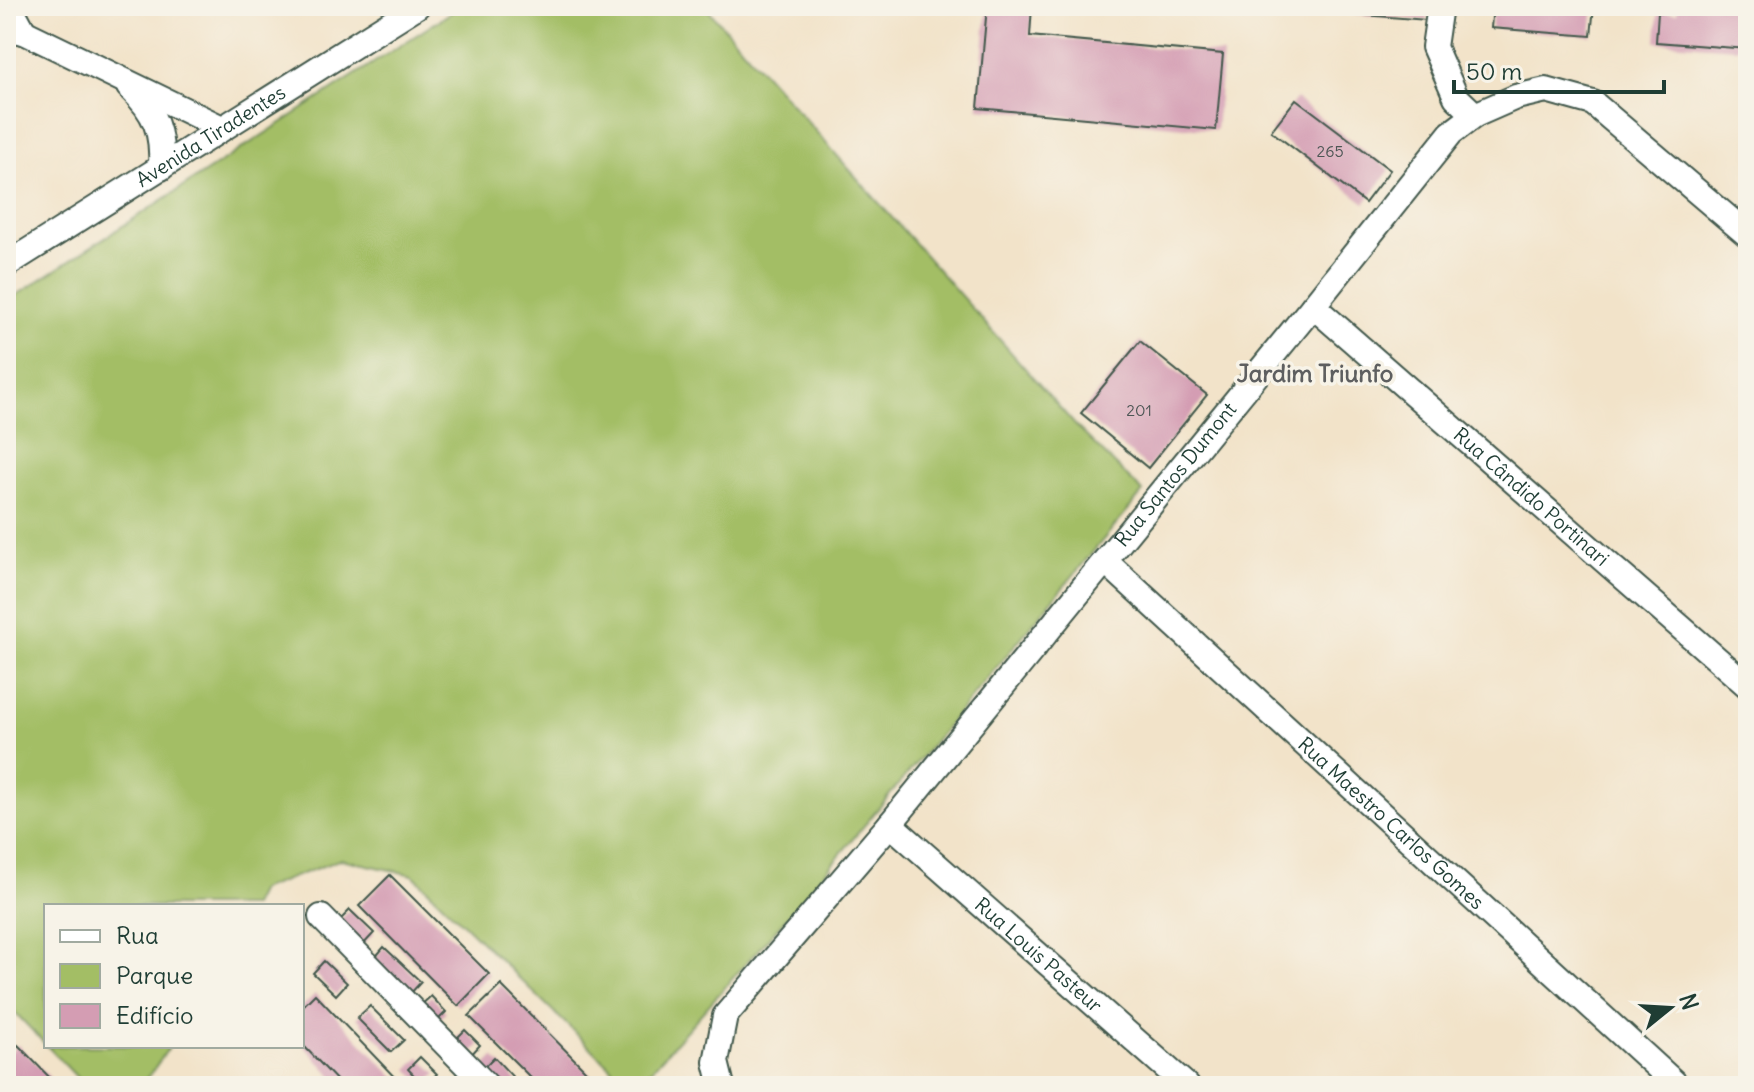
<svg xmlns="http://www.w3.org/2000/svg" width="1754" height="1092" font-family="Delius,sans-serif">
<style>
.green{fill:#a3be65;stroke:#617e4c;stroke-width:2}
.building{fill:#d49db3}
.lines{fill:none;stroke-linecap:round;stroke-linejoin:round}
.street-casing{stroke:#3f564a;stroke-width:28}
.street{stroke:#fff;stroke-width:24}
.labels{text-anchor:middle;stroke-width:7;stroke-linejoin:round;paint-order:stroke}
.number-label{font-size:16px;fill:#4c5554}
.street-label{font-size:20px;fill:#1f3d34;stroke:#f7f3e8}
.quarter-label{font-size:24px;font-weight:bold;fill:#5e5f60;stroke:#f7f3e8}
</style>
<rect width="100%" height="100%" fill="#f7f3e8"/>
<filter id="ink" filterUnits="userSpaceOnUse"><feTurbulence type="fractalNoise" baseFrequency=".0125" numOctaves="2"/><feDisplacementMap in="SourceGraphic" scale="16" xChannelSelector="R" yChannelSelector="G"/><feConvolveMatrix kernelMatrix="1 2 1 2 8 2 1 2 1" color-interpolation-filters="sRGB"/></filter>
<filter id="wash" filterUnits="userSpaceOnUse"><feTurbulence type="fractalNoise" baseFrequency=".006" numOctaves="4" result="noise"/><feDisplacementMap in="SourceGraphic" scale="32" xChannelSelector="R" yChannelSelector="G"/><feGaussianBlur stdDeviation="1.8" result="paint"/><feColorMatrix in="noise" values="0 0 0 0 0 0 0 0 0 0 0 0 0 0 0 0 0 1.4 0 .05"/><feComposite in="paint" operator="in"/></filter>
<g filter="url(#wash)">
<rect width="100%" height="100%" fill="#f2e3c9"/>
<!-- green -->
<g class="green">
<path d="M461,6H705L1076,426L1143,492L796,907L637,1086H630L413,875L341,859L260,890L252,906H46V1045L6,1003V302Z"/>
<path d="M47,1046H170L142,1086H85Z"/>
</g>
<g id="blocks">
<!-- building -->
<g class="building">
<path d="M987,6H1032L1030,36L1223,54L1216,130L978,108Z"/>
<path d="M1327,6H1428L1427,20L1326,12Z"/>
<path d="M1493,6H1594L1591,36L1491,28Z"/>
<path d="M1678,6H1744L1743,18L1748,19V49L1656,42L1658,12L1677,13Z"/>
<path d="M1296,99L1390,170L1365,203L1271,131Z"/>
<path d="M1140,341L1207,395L1148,468L1081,413Z"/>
<path d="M390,875L489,974L458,1006L359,906Z"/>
<path d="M350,910L374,933L361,947L337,923Z"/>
<path d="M384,947L421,982L408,996L372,961Z"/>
<path d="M324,961L347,983L336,995L313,973Z"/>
<path d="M501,985L595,1080L589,1086H539L469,1016Z"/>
<path d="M315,994L403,1086H342L302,1044V1007Z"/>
<path d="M431,996L446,1012L435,1023L419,1007Z"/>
<path d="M370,1006L404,1040L391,1052L357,1018Z"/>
<path d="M465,1030L480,1045L469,1057L454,1041Z"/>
<path d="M18,1045L58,1086H6V1056Z"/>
<path d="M420,1057L437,1074L424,1086L408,1069Z"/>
<path d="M494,1057L521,1086H496L481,1070Z"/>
</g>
</g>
</g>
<g filter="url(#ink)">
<use href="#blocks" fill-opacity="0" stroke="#3f564a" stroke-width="2"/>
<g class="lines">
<!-- street casing -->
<g class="street-casing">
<g id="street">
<path d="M10,6L24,32"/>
<path d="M1440,6L1434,47L1456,97L1475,115"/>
<path d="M6,28L24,32L222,128"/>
<path d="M129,87C156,113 163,132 161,168"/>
<path id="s1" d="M6,265L417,6"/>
<path id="s2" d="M1313,306L1748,686"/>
<path id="s3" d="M1105,561L1678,1086"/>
<path id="s4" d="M890,824L1187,1086"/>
<path d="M321,917L487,1086"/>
<path id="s5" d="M722,1086L716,1062L725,1016L890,824L1313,306L1451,133L1475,115L1516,97L1546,90L1593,103L1748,235"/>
</g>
</g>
<!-- street -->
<use href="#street" class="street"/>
</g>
</g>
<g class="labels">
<!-- number labels -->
<g class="number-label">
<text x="1330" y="157">265</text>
<text x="1139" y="416">201</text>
</g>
<!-- street labels -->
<g class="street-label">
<text dy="7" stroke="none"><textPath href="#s1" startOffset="242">Avenida Tiradentes</textPath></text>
<text dy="7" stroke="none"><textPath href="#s5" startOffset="776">Rua Santos Dumont</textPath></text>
<text dy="7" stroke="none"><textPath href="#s2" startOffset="290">Rua Cândido Portinari</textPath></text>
<text dy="7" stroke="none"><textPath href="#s3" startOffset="388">Rua Maestro Carlos Gomes</textPath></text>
<text dy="7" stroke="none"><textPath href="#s4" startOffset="198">Rua Louis Pasteur</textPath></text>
</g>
<!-- quarter labels -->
<g class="quarter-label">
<text x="1315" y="382">Jardim Triunfo</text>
</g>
</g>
<!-- margin -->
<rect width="1754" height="1092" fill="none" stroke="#f7f3e8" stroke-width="32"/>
<!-- legend -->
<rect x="44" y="904" width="260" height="144" fill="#f7f3e8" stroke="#a1aaa0" stroke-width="2"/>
<rect x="60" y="930" width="40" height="12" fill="#ffffff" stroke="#a1aaa0" stroke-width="2"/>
<text x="116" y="944" font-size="24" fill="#1f3d34">Rua</text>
<rect x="60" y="964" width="40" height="24" fill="#a3be65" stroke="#a1aaa0" stroke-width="2"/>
<text x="116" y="984" font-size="24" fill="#1f3d34">Parque</text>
<rect x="60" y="1004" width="40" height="24" fill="#d49db3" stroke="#a1aaa0" stroke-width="2"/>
<text x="116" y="1024" font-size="24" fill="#1f3d34">Edifício</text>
<!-- north arrow -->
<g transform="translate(1670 1008) rotate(72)" stroke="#f7f3e8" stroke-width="6" paint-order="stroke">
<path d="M0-6L14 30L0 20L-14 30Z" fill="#1f3d34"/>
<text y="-12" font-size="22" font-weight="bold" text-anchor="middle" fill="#1f3d34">N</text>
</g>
<!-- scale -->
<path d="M1454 80v12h210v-12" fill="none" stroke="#1f3d34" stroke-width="4"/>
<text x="1466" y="80" font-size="24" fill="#1f3d34" stroke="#f7f3e8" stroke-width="6" paint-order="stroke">50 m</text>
</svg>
